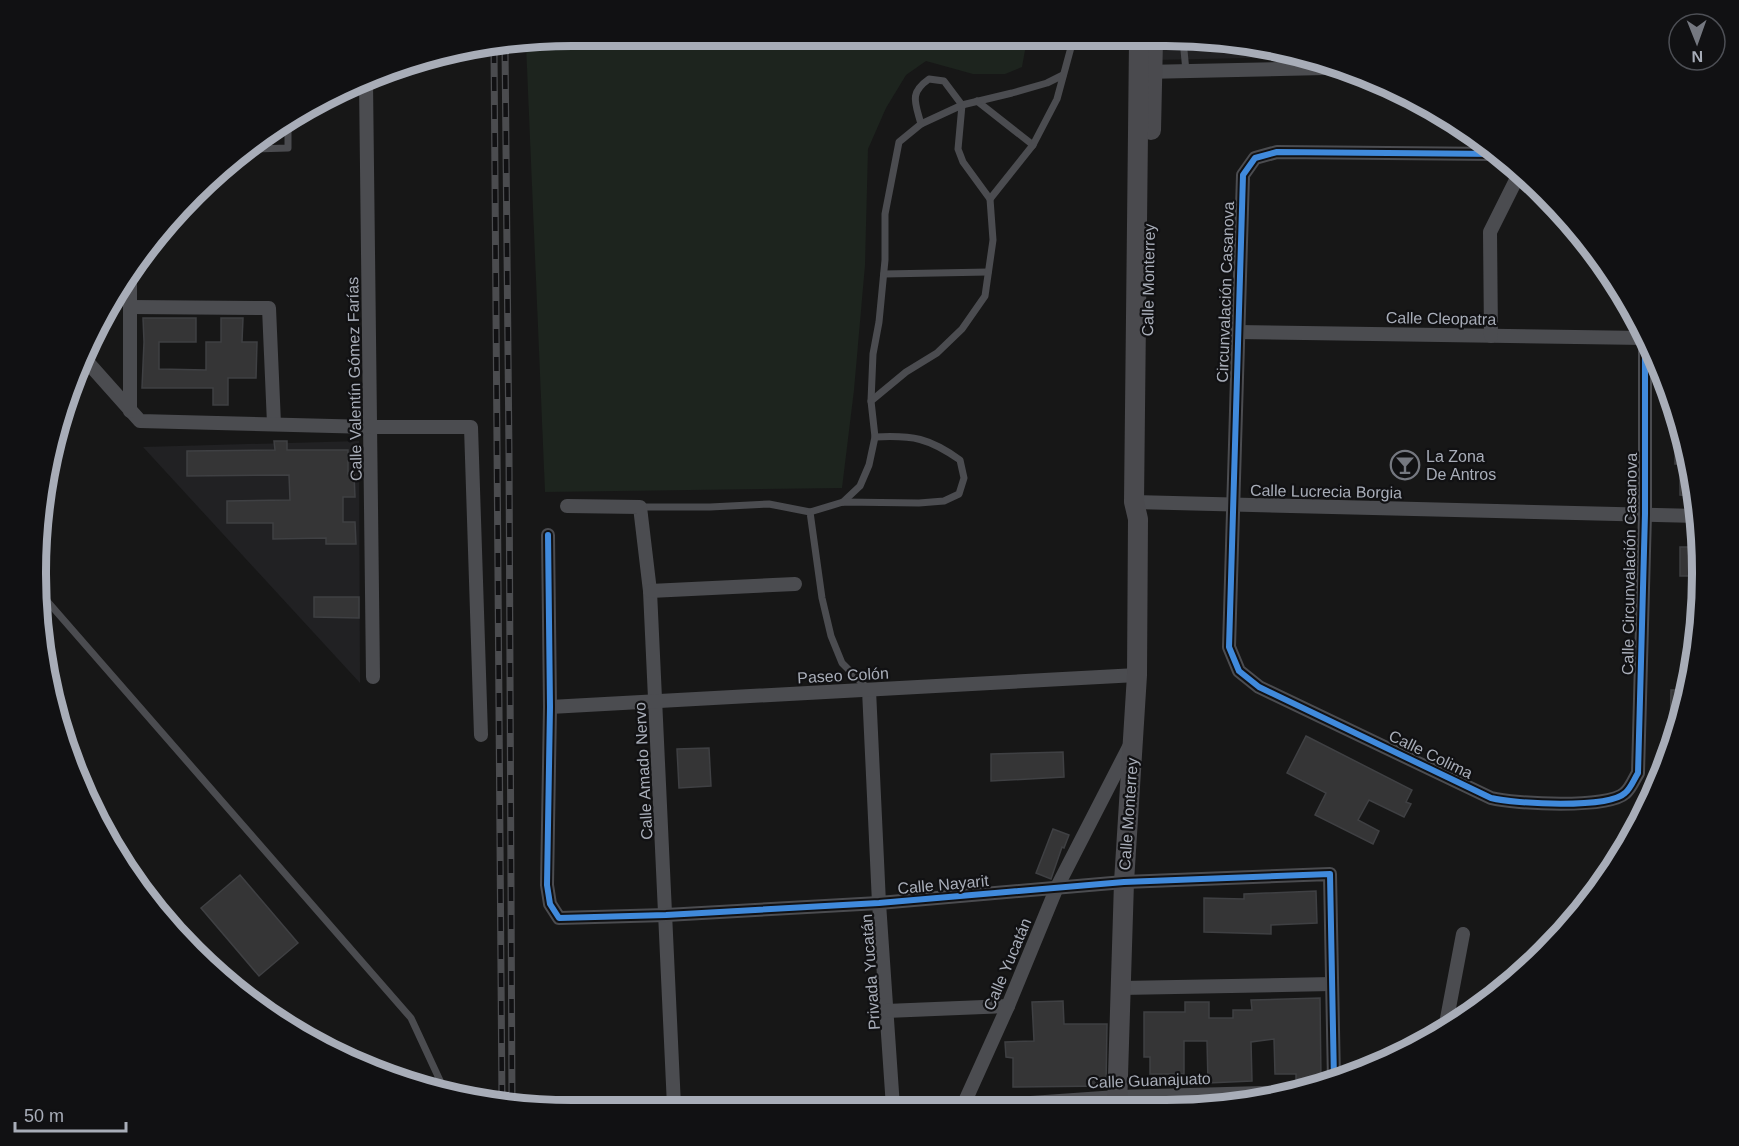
<svg xmlns="http://www.w3.org/2000/svg" width="1739" height="1146" font-family="Arial,sans-serif">
<style>
.built{fill:#212123}
.green{fill:#1d241e}
.building{fill:#353536;stroke:#3f4043;stroke-width:1.5}
.lines{fill:none;stroke-linecap:round;stroke-linejoin:round}
.lane{stroke:#4b4c50;stroke-width:7}
.street{stroke:#4b4c50;stroke-width:14}
.secondary{stroke:#4a4a4e;stroke-width:20}
.rail-casing{stroke:#4b4c4f;stroke-width:7}
.rail{stroke:#111113;stroke-width:4.5;stroke-dasharray:14;stroke-linecap:butt}
.cycleway-casing{stroke:#111113;stroke-width:10}
.cycleway{stroke:#408adc;stroke-width:6}
.labels{text-anchor:middle;stroke-width:4.5;stroke-linejoin:round;paint-order:stroke}
.street-label{font-size:16px;fill:#a8adb8;stroke:#111113}
.poi-label{font-size:16px;fill:#a8adb8;stroke:#111113;text-anchor:start}
.rim{fill:none;stroke:#a8adb8;stroke-width:8}
</style>
<rect width="100%" height="100%" fill="#171717"/>
<!-- built -->
<g class="built">
<path d="M1154,40L1236,41L1289,57L1153,60Z"/>
<path d="M359,441L360,683L143,447Z"/>
</g>
<!-- green -->
<path class="green" d="M573,36L1027,39L1022,67L1005,74H973L926,61L906,75L886,108L868,149L865,265L854,390L842,488L545,492L526,44Z"/>
<!-- building -->
<g class="building">
<path d="M143,318H196V342H159V369L206,370V342H221V318H243L242,342H257L256,378H228V405H213V388H142L144,342Z"/>
<path d="M1676,419H1679L1685,434L1695,496L1680,495V464H1675Z"/>
<path d="M274,441H287V450H348V474H354L355,497H343V522H355L356,544H326V538L273,539V523H227V501L290,500L289,475L187,476V451L275,450Z"/>
<path d="M1680,547H1702L1701,576H1680Z"/>
<path d="M314,597H359V618L314,617Z"/>
<path d="M1671,690H1687L1675,742H1670Z"/>
<path d="M1306,736L1412,790L1406,802L1411,804L1404,817L1369,800L1358,820L1379,831L1373,844L1315,815L1326,793L1287,773Z"/>
<path d="M709,748L711,786L679,788L677,749Z"/>
<path d="M1063,752L1064,777L991,781V754Z"/>
<path d="M1053,829L1069,835L1064,848L1062,847L1051,879L1036,873Z"/>
<path d="M240,875L298,943L259,976L201,908Z"/>
<path d="M1316,891L1317,923L1271,925V934L1204,932V898L1244,899V894Z"/>
<path d="M1320,998L1321,1079H1296V1074H1275L1274,1039L1251,1042L1252,1081L1208,1083L1207,1041H1184V1074H1150V1057H1144V1012H1185V1002H1209V1018H1233V1010H1252L1251,1000Z"/>
<path d="M1063,1001L1064,1024H1107L1106,1086L1013,1087V1058L1006,1057L1005,1042L1034,1041L1032,1002Z"/>
</g>
<g class="lines">
<!-- lane -->
<g class="lane">
<path d="M1183,40L1186,71"/>
<path d="M977,101L1033,145"/>
<path d="M921,124C915,102 909,93 929,79L944,81L962,105L958,149L963,162L990,199"/>
<path d="M251,149L288,148V120"/>
<path d="M884,274L988,272"/>
<path d="M871,401L873,354L879,322L885,260V214L899,142L921,124L962,105L1012,93L1047,83L1063,75"/>
<path d="M843,502L860,486L869,465L875,437L871,401L906,372L937,353L962,329L985,296L993,240L990,199L1033,145L1057,99L1073,40"/>
<path d="M640,507H710L769,504L810,512L822,598L831,636L842,663L868,689"/>
<path d="M810,512L843,502L919,503L944,501L959,494L964,478L960,460C929,438 913,435 875,437"/>
<path d="M41,594L411,1018L443,1087"/>
</g>
<!-- street -->
<g class="street">
<path d="M1144,72L1325,68"/>
<path d="M366,82L373,677"/>
<path d="M1498,154L1277,152L1255,158L1243,175L1229,647L1239,671L1259,687L1491,798C1515,804 1608,809 1625,793C1631,788 1634,779 1638,773L1645,514V332"/>
<path d="M130,307L269,308L274,424"/>
<path d="M1237,332L1645,338"/>
<path d="M1491,336L1490,232L1521,170"/>
<path d="M83,357L140,421L371,427H471L481,735"/>
<path d="M130,411V275"/>
<path d="M1134,502L1698,516"/>
<path d="M567,506L640,507L650,591L674,1106"/>
<path d="M548,535L550,707L547,885L550,904L559,918L666,915L879,903L1124,882L1330,874L1334,1081"/>
<path d="M650,591L795,584"/>
<path d="M869,690L879,903L893,1107"/>
<path d="M550,707L1137,675"/>
<path d="M1547,943V948"/>
<path d="M1121,988L1332,984"/>
<path d="M886,1011L1008,1006"/>
<path d="M1445,1029L1463,934"/>
<path d="M960,1108L1117,1097L1303,1092"/>
<path d="M962,1108L1008,1006L1057,887L1130,745"/>
</g>
<!-- secondary -->
<g class="secondary">
<path d="M1151,130L1153,40"/>
<path d="M1117,1108L1124,882L1137,675L1138,519L1134,502L1139,40"/>
</g>
<!-- rail casing -->
<g class="rail-casing">
<g id="rail">
<path d="M505,47L509,454L512,1105"/>
<path d="M494,49L502,1105"/>
</g>
</g>
<!-- rail -->
<use href="#rail" class="rail"/>
<!-- cycleway casing -->
<g class="cycleway-casing">
<g id="cycleway">
<path d="M1498,154L1277,152L1255,158L1243,175L1229,647L1239,671L1259,687L1491,798C1515,804 1608,809 1625,793C1631,788 1634,779 1638,773L1645,514V332"/>
<path d="M548,535L550,707L547,885L550,904L559,918L666,915L879,903L1124,882L1330,874L1334,1081"/>
</g>
</g>
<!-- cycleway -->
<use href="#cycleway" class="cycleway"/>
</g>
<!-- icons -->
<defs>
<g id="bar-ring" transform="scale(1.5)"><circle r="9.5" fill="#111113" stroke="#757880" stroke-width="1.5"/><path d="M-6-5H6L.8 .8V4.5H3.5V6h-7V4.5H-.8V.8Z" fill="#757880"/></g>
</defs>
<g fill-rule="evenodd">
<use href="#bar-ring" x="1405" y="465"/>
</g>
<g class="labels">
<!-- street labels -->
<g class="street-label">
<text transform="translate(1148 280) rotate(-89)" y="6">Calle Monterrey</text>
<text transform="translate(1225 292) rotate(-88)" y="6">Circunvalación Casanova</text>
<text transform="translate(1441 318) rotate(1)" y="6">Calle Cleopatra</text>
<text transform="translate(354 379) rotate(-91)" y="6">Calle Valentín Gómez Farías</text>
<text transform="translate(1326 491) rotate(1)" y="6">Calle Lucrecia Borgia</text>
<text transform="translate(1629 564) rotate(-89)" y="6">Calle Circunvalación Casanova</text>
<text transform="translate(843 675) rotate(-3)" y="6">Paseo Colón</text>
<text transform="translate(1431 754) rotate(26)" y="6">Calle Colima</text>
<text transform="translate(643 771) rotate(-93)" y="6">Calle Amado Nervo</text>
<text transform="translate(1128 814) rotate(-86)" y="6">Calle Monterrey</text>
<text transform="translate(943 884) rotate(-5)" y="6">Calle Nayarit</text>
<text transform="translate(1007 964) rotate(-67)" y="6">Calle Yucatán</text>
<text transform="translate(870 972) rotate(-94)" y="6">Privada Yucatán</text>
<text transform="translate(1149 1080) rotate(-2)" y="6">Calle Guanajuato</text>
</g>
<!-- poi labels -->
<g class="poi-label">
<text x="1426" y="462">La Zona<tspan x="1426" dy="18">De Antros</tspan></text>
</g>
</g>
<!-- crop -->
<path d="M0 0H1739V1146H0ZM572 46H1166A526 526 0 0 1 1692 572V574A526 526 0 0 1 1166 1100H572A526 526 0 0 1 46 574V572A526 526 0 0 1 572 46Z" fill="#111113" fill-rule="evenodd"/>
<path class="rim" d="M572 46H1166A526 526 0 0 1 1692 572V574A526 526 0 0 1 1166 1100H572A526 526 0 0 1 46 574V572A526 526 0 0 1 572 46Z"/>
<!-- north arrow -->
<g transform="translate(1697 42) rotate(179)"><circle r="28" fill="#111113" stroke="#4d4f55" stroke-width="1.5"/>
<path d="M0-4.5L10 22L0 15L-10 22Z" fill="#757880"/>
<text y="-9" font-size="16" font-weight="bold" text-anchor="middle" fill="#a8adb8">N</text>
</g>
<!-- scale -->
<path d="M15 1122v9h111v-9" fill="none" stroke="#a8adb8" stroke-width="3"/>
<text x="24" y="1122" font-size="18" fill="#a8adb8" stroke="#111113" stroke-width="4.5" paint-order="stroke">50 m</text>
</svg>
